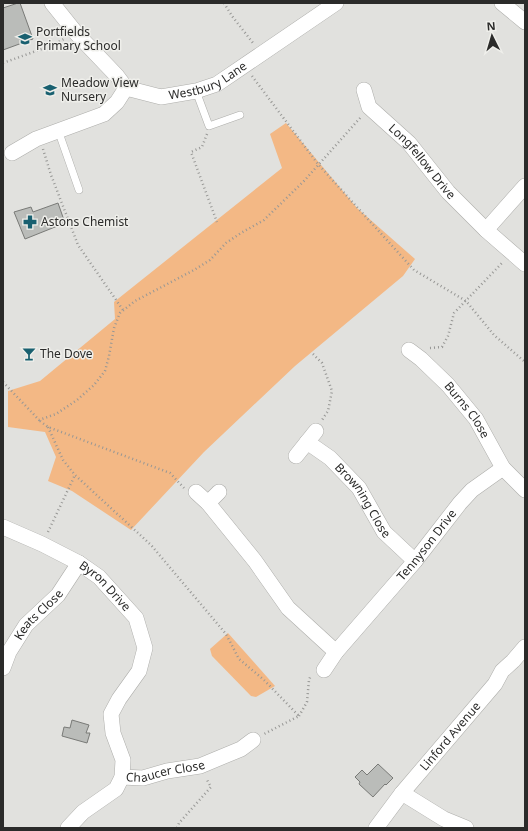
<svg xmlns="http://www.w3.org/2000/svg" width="528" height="831" font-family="'Noto Sans',sans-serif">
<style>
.green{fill:#f3b885}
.building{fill:#babcb9;stroke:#797a77}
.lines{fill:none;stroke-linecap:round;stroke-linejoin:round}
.service-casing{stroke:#aeaeab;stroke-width:8}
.minor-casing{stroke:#aeaeab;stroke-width:16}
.path{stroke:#979795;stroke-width:2.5;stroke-dasharray:1 3;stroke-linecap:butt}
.service{stroke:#fff;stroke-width:7}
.minor{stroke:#fff;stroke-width:15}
.labels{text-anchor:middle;stroke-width:3;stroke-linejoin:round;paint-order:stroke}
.poi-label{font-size:12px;fill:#2b2b2a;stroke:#efefeb;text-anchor:start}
.street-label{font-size:12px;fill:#2b2b2a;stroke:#efefeb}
</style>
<rect width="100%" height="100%" fill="#e1e1de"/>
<!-- green -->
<g class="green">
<path d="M286,123L357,208L415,259L403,276L295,366L204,452L131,530L72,491L48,481L56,457L45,432L8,427V391L40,381L115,319L114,302L282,168L270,134Z"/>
<path d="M228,633L275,686L256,697L251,696L212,656L210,649Z"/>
</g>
<!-- building -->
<g class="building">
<path d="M18,3H20L33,39L3,50V8Z"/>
<path d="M58,203L65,223L25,239L14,212L31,207L33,212Z"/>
<path d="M72,720L89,725L86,733H90L87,743L62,736L64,727L70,728Z"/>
<path d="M378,764L393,778L386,785L385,784L373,797L359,784L360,782L355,777L362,770L367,775Z"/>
</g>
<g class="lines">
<!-- service casing -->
<g class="service-casing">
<g id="service">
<path d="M196,91L209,126L240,115"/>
<path d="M58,130L79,190"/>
</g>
</g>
<!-- minor casing -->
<g class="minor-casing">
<g id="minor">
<path id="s1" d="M52,3L76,33L117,76L126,88L161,97L196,91L217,84L336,3"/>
<path d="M502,3L525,22"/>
<path id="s2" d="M364,90L369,107L409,143L448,192L486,230L525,264"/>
<path d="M12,153L36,139L104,114L117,102L126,88"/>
<path d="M486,230L525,186"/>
<path id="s3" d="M409,350L421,359L448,385L476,419L503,468L525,490"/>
<path id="s4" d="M307,442L330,458L359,488L384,532L415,561"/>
<path d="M296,456L316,431"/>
<path d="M196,492L208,503L255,561L288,608L336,652"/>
<path d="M208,503L219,492"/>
<path id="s5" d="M3,527L42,544L79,563L99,577L136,618L145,648L139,671L119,699L111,714L113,733L123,760L122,777L116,789L83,812L68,828"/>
<path id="s6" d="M3,668L9,652L26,625L58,595L79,563"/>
<path id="s7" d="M324,670L336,652L415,561L460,503L472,490L503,468"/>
<path id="s8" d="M122,777L143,778L167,771L200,766L241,749L253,740"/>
<path d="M402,793L444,819L466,828"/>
<path id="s9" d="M376,828L402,793L495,684L502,671L513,661L525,647"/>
</g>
</g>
<!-- path -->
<g class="path">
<path d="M224,3L232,16L253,43"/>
<path d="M3,63L50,46L64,39"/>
<path d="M252,76L318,164L414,270L466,301L494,335L525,362"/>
<path d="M207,134L202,147L191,152L217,222"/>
<path d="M43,149L51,175L78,245L123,310"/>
<path d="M430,348L442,347L448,336L454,313L503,262"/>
<path d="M313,354L322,363L332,391L328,411L322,420"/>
<path d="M3,382L39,420L56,414L77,400L94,385L105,371L109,356L114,328L120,313L135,301L194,270L210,260L226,243L241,233L264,220L304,181L361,117"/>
<path d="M40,421L48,427L170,473L184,488"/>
<path d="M48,427L63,460L75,475L151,545L226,634L239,659L263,679L299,716L264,734"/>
<path d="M48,532L75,475"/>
<path d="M299,716L307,702L309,680L311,675"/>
<path d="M177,828L179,823L211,787L206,778"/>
</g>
<!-- service -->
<use href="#service" class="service"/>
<!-- minor -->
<use href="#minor" class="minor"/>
</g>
<!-- icons -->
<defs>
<g id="school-bare" transform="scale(1.08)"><path d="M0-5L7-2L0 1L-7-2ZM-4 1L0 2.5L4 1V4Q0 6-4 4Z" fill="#196070" stroke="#efefeb" stroke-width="2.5" paint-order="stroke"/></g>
<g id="pharmacy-bare" transform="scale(1.08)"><path d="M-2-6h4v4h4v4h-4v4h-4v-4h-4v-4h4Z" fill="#196070" stroke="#efefeb" stroke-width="2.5" paint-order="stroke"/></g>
<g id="bar-bare" transform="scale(1.08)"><path d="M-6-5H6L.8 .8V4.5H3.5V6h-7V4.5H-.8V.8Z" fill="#196070" stroke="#efefeb" stroke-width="2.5" paint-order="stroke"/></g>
</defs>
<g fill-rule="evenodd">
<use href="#school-bare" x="25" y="39"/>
<use href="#school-bare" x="50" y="90"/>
<use href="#pharmacy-bare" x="30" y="222"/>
<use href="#bar-bare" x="29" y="354"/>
</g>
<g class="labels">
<!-- poi labels -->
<g class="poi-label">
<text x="36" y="36">Portfields<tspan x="36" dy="14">Primary School</tspan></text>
<text x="61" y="87">Meadow View<tspan x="61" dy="14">Nursery</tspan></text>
<text x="41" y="226">Astons Chemist</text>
<text x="40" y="358">The Dove</text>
</g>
<!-- street labels -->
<g class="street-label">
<text dy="4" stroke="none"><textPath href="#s1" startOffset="199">Westbury Lane</textPath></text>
<text dy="4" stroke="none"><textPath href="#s2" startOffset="94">Longfellow Drive</textPath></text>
<text dy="4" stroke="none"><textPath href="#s3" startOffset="84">Burns Close</textPath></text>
<text dy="4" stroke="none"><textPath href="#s4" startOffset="82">Browning Close</textPath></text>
<text dy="4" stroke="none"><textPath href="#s7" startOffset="162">Tennyson Drive</textPath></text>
<text dy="4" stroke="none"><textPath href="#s5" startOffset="119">Byron Drive</textPath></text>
<text dy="4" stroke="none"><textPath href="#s6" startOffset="65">Keats Close</textPath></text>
<text dy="4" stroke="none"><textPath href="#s9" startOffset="118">Linford Avenue</textPath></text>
<text dy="4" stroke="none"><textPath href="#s8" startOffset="44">Chaucer Close</textPath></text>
</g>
</g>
<!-- border -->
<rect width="528" height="831" fill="none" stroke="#2b2b2a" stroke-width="8"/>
<!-- north arrow -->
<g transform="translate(492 36) rotate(355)" stroke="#efefeb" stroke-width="3" paint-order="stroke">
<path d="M0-3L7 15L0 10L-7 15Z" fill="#2b2b2a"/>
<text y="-6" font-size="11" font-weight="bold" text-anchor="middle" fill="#2b2b2a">N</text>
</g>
</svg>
